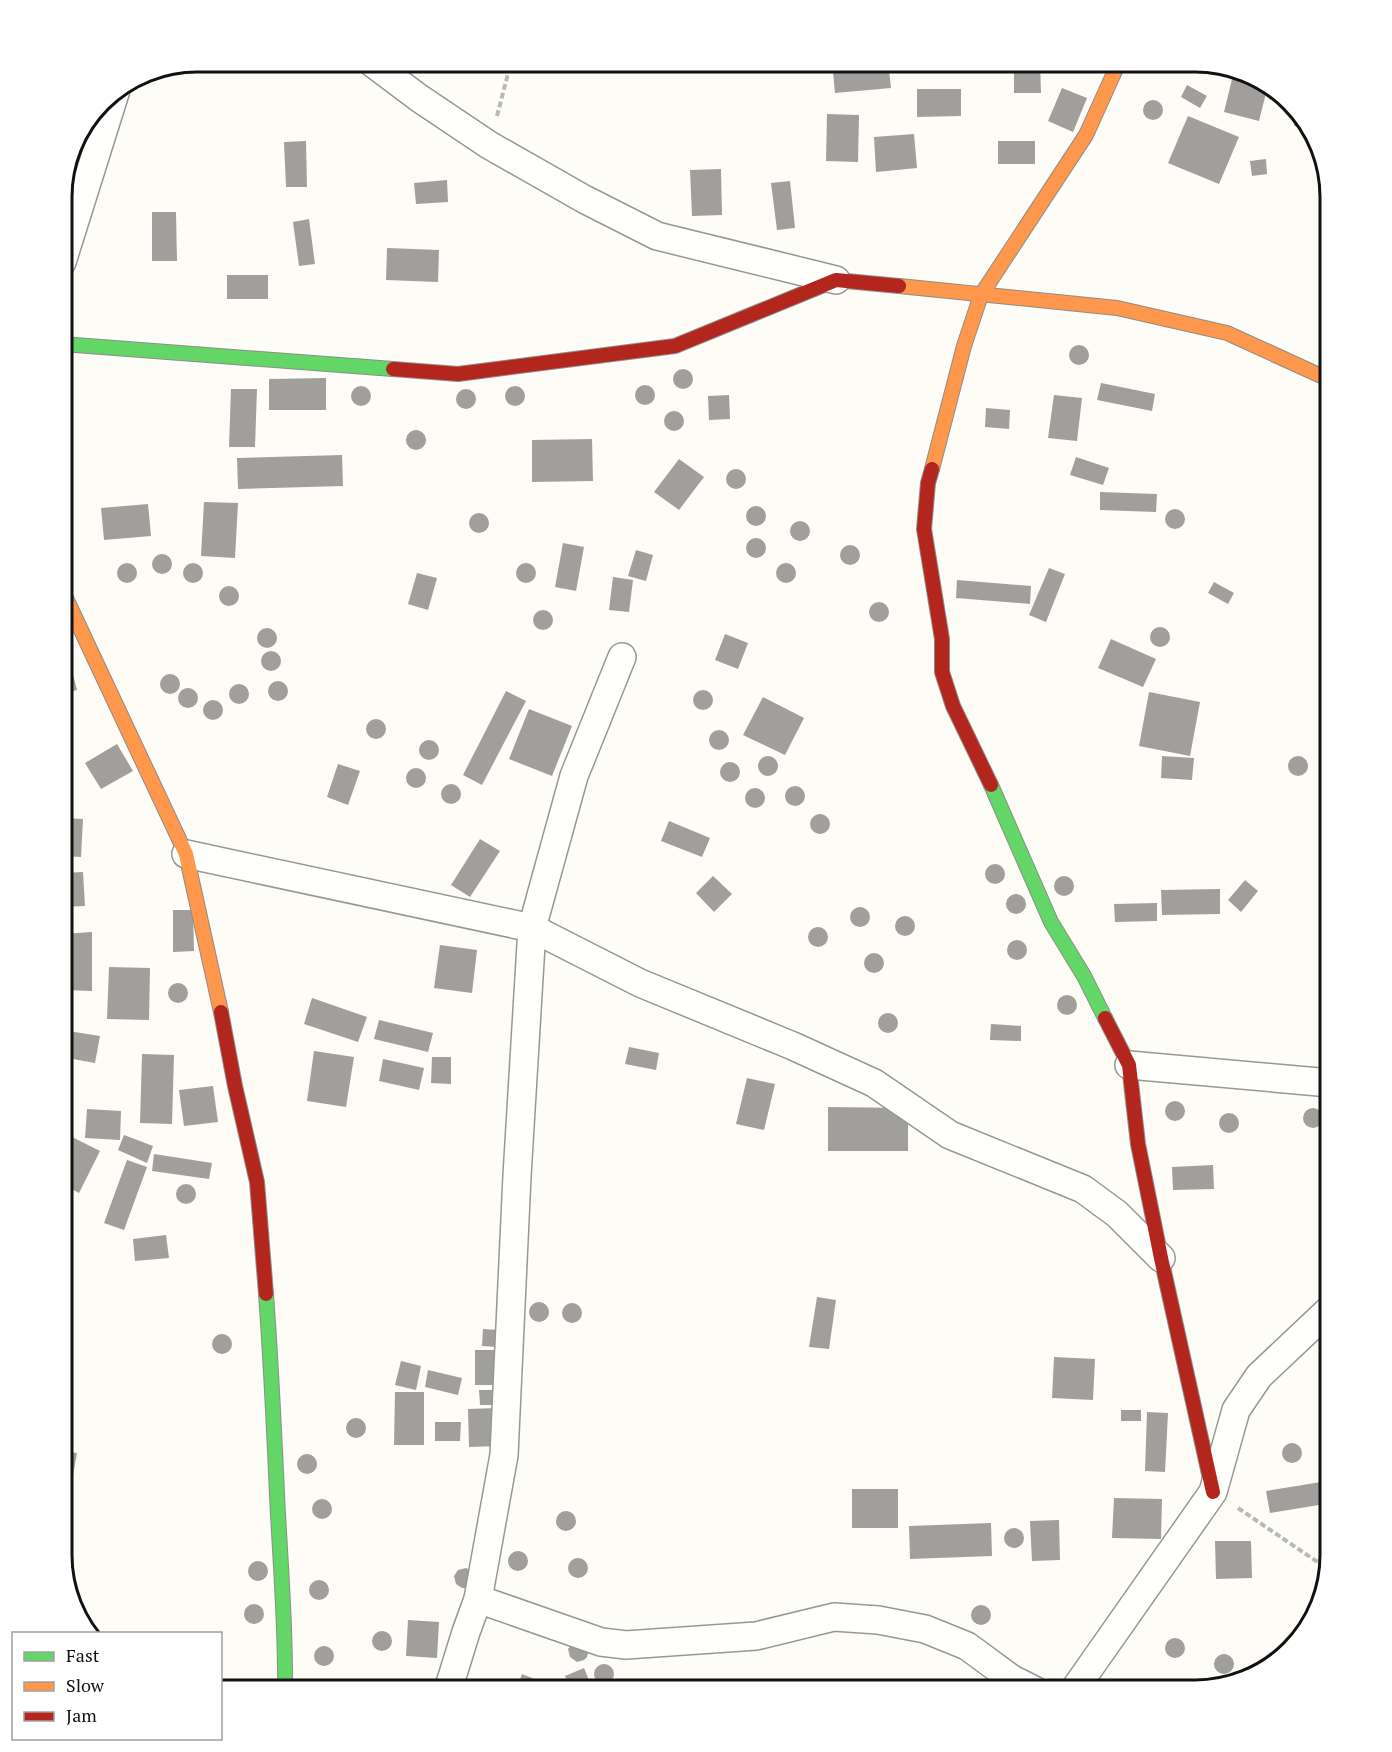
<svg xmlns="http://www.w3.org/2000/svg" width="1392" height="1752" font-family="'PT Serif',serif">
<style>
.building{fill:#a19f9c}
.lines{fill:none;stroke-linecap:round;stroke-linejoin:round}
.street-casing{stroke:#979795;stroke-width:30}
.fast-casing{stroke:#8e8d8b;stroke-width:16}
.slow-casing{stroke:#8e8d8b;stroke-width:16}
.jam-casing{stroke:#8e8d8b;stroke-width:16}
.path{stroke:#b9b9b8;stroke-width:4;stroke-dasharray:6 3;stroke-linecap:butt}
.street{stroke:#fffffe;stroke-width:27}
.fast{stroke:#63d668;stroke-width:14}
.slow{stroke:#ff974d;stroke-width:14}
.jam{stroke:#b3261e;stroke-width:14}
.rim{fill:none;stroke:#111;stroke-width:3}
</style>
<rect width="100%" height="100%" fill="#fdfcf7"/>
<!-- building -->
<g class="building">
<path d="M832,62H851L852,73L889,70L891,88L835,93Z"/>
<path d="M1014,62H1040L1041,93H1014Z"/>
<path d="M1234,71L1263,79L1268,85L1259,121L1224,112Z"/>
<path d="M1187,85L1207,96L1200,108L1181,97Z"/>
<path d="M1062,88L1087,98L1073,132L1048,121Z"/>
<path d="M917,89H961V116L917,117Z"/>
<circle cx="1153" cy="110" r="10"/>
<path d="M1295,110L1308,121L1309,126H1294Z"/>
<path d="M827,114L859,115L858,162L826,161Z"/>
<path d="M1188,116L1239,137L1219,184L1168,163Z"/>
<path d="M79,132L71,189L62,187L76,137Z"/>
<path d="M914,134L917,168L876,172L874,137Z"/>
<path d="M306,141L307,187H286L284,142Z"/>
<rect x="998" y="141" width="37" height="23"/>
<path d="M1266,159L1267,174L1252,176L1250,161Z"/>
<path d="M721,169L722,215L692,216L690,170Z"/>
<path d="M447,180L448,202L416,204L414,183Z"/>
<path d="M790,181L795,228L777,230L771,183Z"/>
<path d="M152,212H176L177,261H152Z"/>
<path d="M309,219L315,264L299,266L293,222Z"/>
<path d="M387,248L439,250L438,282L386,280Z"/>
<rect x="227" y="275" width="41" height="24"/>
<circle cx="1079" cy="355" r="10"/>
<circle cx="683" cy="379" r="10"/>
<path d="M326,378V410H269V379Z"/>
<path d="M1101,383L1155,394L1152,411L1097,400Z"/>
<circle cx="645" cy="395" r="10"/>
<circle cx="361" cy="396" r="10"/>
<circle cx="515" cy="396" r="10"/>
<circle cx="466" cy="399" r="10"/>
<path d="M231,389H257L255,447H229Z"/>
<path d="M729,395L730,419L709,420L708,396Z"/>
<path d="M1054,395L1082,398L1077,441L1048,438Z"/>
<path d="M986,408L1010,410L1009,429L985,427Z"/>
<circle cx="674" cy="421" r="10"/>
<circle cx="416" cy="440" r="10"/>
<path d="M592,439L593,481L532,482V440Z"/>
<path d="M342,455L343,486L238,489L237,458Z"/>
<path d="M1076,457L1109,468L1103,485L1070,475Z"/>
<path d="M679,459L704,477L679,510L654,492Z"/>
<circle cx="736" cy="479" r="10"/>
<path d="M1100,492L1157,494L1156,512L1100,510Z"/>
<path d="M204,502L238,503L235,558L201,556Z"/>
<path d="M148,504L151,536L104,540L101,508Z"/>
<circle cx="756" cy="516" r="10"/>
<circle cx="1175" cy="519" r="10"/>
<circle cx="479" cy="523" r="10"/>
<circle cx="800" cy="531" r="10"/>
<circle cx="756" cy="548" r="10"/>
<path d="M563,543L584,547L576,591L555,587Z"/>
<circle cx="850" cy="555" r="10"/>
<path d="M636,550L653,555L646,581L628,576Z"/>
<circle cx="162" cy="564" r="10"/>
<circle cx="786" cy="573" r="10"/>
<circle cx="193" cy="573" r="10"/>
<circle cx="526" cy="573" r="10"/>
<circle cx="127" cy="573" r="10"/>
<path d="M1049,568L1065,574L1046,622L1029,615Z"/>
<path d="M417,573L437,578L428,610L408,604Z"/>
<path d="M613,577L633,580L629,612L609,610Z"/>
<path d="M957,580L1031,586L1030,604L956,598Z"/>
<path d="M1214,582L1234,593L1228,604L1208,593Z"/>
<circle cx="229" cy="596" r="10"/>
<circle cx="879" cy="612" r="10"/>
<circle cx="543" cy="620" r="10"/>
<circle cx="1160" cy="637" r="10"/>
<circle cx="267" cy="638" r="10"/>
<path d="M725,634L748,643L738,669L715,660Z"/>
<path d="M1111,639L1156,659L1143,687L1098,668Z"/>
<circle cx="271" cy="661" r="10"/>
<path d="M71,667L77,690L62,694V669Z"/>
<circle cx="170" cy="684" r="10"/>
<circle cx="278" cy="691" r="10"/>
<circle cx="239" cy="694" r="10"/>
<circle cx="188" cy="698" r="10"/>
<circle cx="703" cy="700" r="10"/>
<path d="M506,691L526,701L482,785L463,775Z"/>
<path d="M1149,692L1200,702L1190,756L1139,746Z"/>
<path d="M763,697L804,718L785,755L743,735Z"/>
<circle cx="213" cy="710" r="10"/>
<path d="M529,709L572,726L552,776L509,759Z"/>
<circle cx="376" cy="729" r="10"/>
<circle cx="719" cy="740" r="10"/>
<circle cx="429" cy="750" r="10"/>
<path d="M117,744L133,771L101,789L85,763Z"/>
<circle cx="768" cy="766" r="10"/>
<circle cx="1298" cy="766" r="10"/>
<path d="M1162,756L1194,758L1192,780L1161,778Z"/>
<circle cx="730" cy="772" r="10"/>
<path d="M338,764L360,771L348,805L327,797Z"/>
<circle cx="416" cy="778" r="10"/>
<circle cx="451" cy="794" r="10"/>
<circle cx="795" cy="796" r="10"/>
<circle cx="755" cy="798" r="10"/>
<path d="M1330,813V868H1321L1319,814Z"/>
<circle cx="820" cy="824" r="10"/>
<path d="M62,818L83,819L81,857L62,856Z"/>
<path d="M669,821L710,838L702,857L661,841Z"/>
<path d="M480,839L500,851L470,897L451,885Z"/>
<circle cx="995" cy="874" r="10"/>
<path d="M83,872L85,906L62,907V873Z"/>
<circle cx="1064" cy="886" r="10"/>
<path d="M713,876L732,894L714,912L696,893Z"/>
<path d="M1245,880L1258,891L1241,912L1228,900Z"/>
<path d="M1220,889V914L1162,915L1161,890Z"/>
<circle cx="1016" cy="904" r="10"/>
<path d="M1157,903V921L1115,922L1114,904Z"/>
<circle cx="860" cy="917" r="10"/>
<path d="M173,910H193L194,951L173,952Z"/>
<circle cx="905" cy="926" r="10"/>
<circle cx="818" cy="937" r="10"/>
<path d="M92,932V991L62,990V934Z"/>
<circle cx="1017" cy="950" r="10"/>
<path d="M440,945L477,950L472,993L434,988Z"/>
<circle cx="874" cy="963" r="10"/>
<path d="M109,967L150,968L149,1020L107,1019Z"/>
<circle cx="178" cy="993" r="10"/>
<circle cx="1067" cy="1005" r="10"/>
<path d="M312,998L367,1017L358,1042L304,1024Z"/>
<circle cx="888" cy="1023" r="10"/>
<path d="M379,1020L433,1033L428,1052L374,1039Z"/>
<path d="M991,1024L1021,1026V1041L990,1040Z"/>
<path d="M62,1030L100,1036L95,1063L62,1057Z"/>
<path d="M629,1047L659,1053L656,1070L625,1064Z"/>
<path d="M314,1051L354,1057L346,1107L307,1101Z"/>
<path d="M142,1054L174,1055L172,1124L140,1123Z"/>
<path d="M432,1057H451V1084L431,1083Z"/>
<path d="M383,1059L424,1068L419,1090L379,1081Z"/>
<path d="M747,1078L775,1084L764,1130L736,1124Z"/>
<path d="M213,1086L218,1122L184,1126L179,1090Z"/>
<circle cx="1175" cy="1111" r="10"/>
<path d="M828,1107L908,1108V1151H828Z"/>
<circle cx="1313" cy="1118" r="10"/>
<path d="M87,1109L121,1111L120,1140L85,1138Z"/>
<circle cx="1229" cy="1123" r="10"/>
<path d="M62,1132L100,1151L79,1193L62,1184Z"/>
<path d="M124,1135L153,1146L147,1163L118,1150Z"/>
<path d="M154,1154L212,1163L209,1179L152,1171Z"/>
<path d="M127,1160L147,1167L124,1230L104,1223Z"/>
<path d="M1213,1165L1214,1189L1173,1190L1172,1167Z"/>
<circle cx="186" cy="1194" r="10"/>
<path d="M166,1235L169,1258L135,1261L133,1239Z"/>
<path d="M817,1297L836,1300L829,1349L809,1347Z"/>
<circle cx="539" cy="1312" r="10"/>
<circle cx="572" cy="1313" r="10"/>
<path d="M483,1329L499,1330L498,1347L482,1346Z"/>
<circle cx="222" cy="1344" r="10"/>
<path d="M475,1350H499L498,1385H475Z"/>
<path d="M1054,1357L1095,1359L1093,1400L1052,1398Z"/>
<path d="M401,1361L421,1366L416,1390L395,1385Z"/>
<path d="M428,1370L462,1378L458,1395L425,1387Z"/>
<path d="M479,1390H499V1405H480Z"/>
<path d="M395,1392H424V1445H394Z"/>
<path d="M498,1408L499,1446L469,1447L468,1409Z"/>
<rect x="1121" y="1410" width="20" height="11"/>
<path d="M1147,1412L1168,1413L1165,1472L1145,1471Z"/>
<circle cx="356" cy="1428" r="10"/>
<path d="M435,1422H461L460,1441H435Z"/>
<circle cx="1292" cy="1453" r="10"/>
<path d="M62,1451L77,1453L70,1492L62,1491Z"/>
<circle cx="307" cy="1464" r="10"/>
<path d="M1321,1482L1325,1504L1270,1513L1266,1491Z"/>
<rect x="852" y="1489" width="46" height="39"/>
<path d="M1114,1498L1162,1499L1161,1539L1112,1538Z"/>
<circle cx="322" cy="1509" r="10"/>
<circle cx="566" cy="1521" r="10"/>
<path d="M1059,1520L1060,1560L1032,1561L1030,1521Z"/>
<path d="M991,1523L992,1556L910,1559L909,1526Z"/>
<circle cx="1014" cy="1538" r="10"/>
<path d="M1215,1541H1251L1252,1578L1216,1579Z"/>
<circle cx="518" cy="1561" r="10"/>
<circle cx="578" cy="1568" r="10"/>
<circle cx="258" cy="1571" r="10"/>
<path d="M466,1568L470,1570L466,1588H462L456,1584L454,1576L458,1570Z"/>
<circle cx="319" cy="1590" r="10"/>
<circle cx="254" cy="1614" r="10"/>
<circle cx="981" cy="1615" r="10"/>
<path d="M408,1620L439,1622L437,1658L406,1656Z"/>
<circle cx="382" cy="1641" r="10"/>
<circle cx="1175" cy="1648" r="10"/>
<path d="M573,1643L589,1649L587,1657L584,1660L577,1662L570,1657L568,1649Z"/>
<circle cx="324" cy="1656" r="10"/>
<circle cx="1224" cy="1664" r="10"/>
<circle cx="604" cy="1674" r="10"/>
<path d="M584,1668L591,1685L577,1690H571L565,1676Z"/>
<path d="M522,1674L554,1687L553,1690H516Z"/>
</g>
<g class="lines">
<!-- street casing -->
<g class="street-casing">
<g id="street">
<path d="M371,62L419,98L489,145L584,199L657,236L836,280"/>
<path d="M62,262L116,90"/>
<path d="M186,854L532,928L640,983L793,1046L874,1083L950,1135L1083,1189L1117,1214L1161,1258"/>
<path d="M1129,1065L1330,1083"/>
<path d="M478,1599L601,1642L626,1645L756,1636L834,1617L878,1620L925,1629L967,1646L1012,1679L1034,1690"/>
<path d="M448,1690L466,1632L478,1599L504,1455L517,1176L532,928L574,776L622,657"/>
<path d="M1074,1690L1213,1492L1236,1410L1259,1376L1330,1309"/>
</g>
</g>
<!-- fast casing -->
<g class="fast-casing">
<g id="fast">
<path d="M62,344L393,369"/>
<path d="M991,785L1051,922L1084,976L1105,1018"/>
<path d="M266,1294C271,1361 274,1427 277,1494C280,1560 286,1625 285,1690"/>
</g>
</g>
<!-- slow casing -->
<g class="slow-casing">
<g id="slow">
<path d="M899,286L1117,308L1227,333L1330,380"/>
<path d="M932,469L964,346L981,295L1086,135L1119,62"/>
<path d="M62,576L65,596L186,854L221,1012"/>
</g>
</g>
<!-- jam casing -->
<g class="jam-casing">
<g id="jam">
<path d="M393,369L458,374L675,346L836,280L899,286"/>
<path d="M932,469L928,483L924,529L942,639V672L953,706L991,785"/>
<path d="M221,1012L235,1086L257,1182L266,1294"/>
<path d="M1105,1018L1129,1065L1138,1144L1161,1258L1213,1492"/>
</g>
</g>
<!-- path -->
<g class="path">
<path d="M497,116L511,62"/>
<path d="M1238,1508L1316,1561L1328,1566"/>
</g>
<!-- street -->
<use href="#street" class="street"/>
<!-- fast -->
<use href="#fast" class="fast"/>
<!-- slow -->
<use href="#slow" class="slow"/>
<!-- jam -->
<use href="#jam" class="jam"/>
</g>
<!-- crop -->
<path d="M0 0H1392V1752H0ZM197 72H1195A125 125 0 0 1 1320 197V1555A125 125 0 0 1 1195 1680H197A125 125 0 0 1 72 1555V197A125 125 0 0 1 197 72Z" fill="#fff" fill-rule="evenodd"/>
<path class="rim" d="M197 72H1195A125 125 0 0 1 1320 197V1555A125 125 0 0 1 1195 1680H197A125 125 0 0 1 72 1555V197A125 125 0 0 1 197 72Z"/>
<!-- legend -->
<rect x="12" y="1632" width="210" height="108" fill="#ffffff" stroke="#a0a0a0" stroke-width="1.5"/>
<rect x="24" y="1652" width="30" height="9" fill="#63d668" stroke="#a0a0a0" stroke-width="1.5"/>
<text x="66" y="1662" font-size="18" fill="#111111">Fast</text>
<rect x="24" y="1682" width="30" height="9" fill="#ff974d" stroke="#a0a0a0" stroke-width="1.5"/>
<text x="66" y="1692" font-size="18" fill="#111111">Slow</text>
<rect x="24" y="1712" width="30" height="9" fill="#b3261e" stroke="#a0a0a0" stroke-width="1.5"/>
<text x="66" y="1722" font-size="18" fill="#111111">Jam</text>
</svg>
